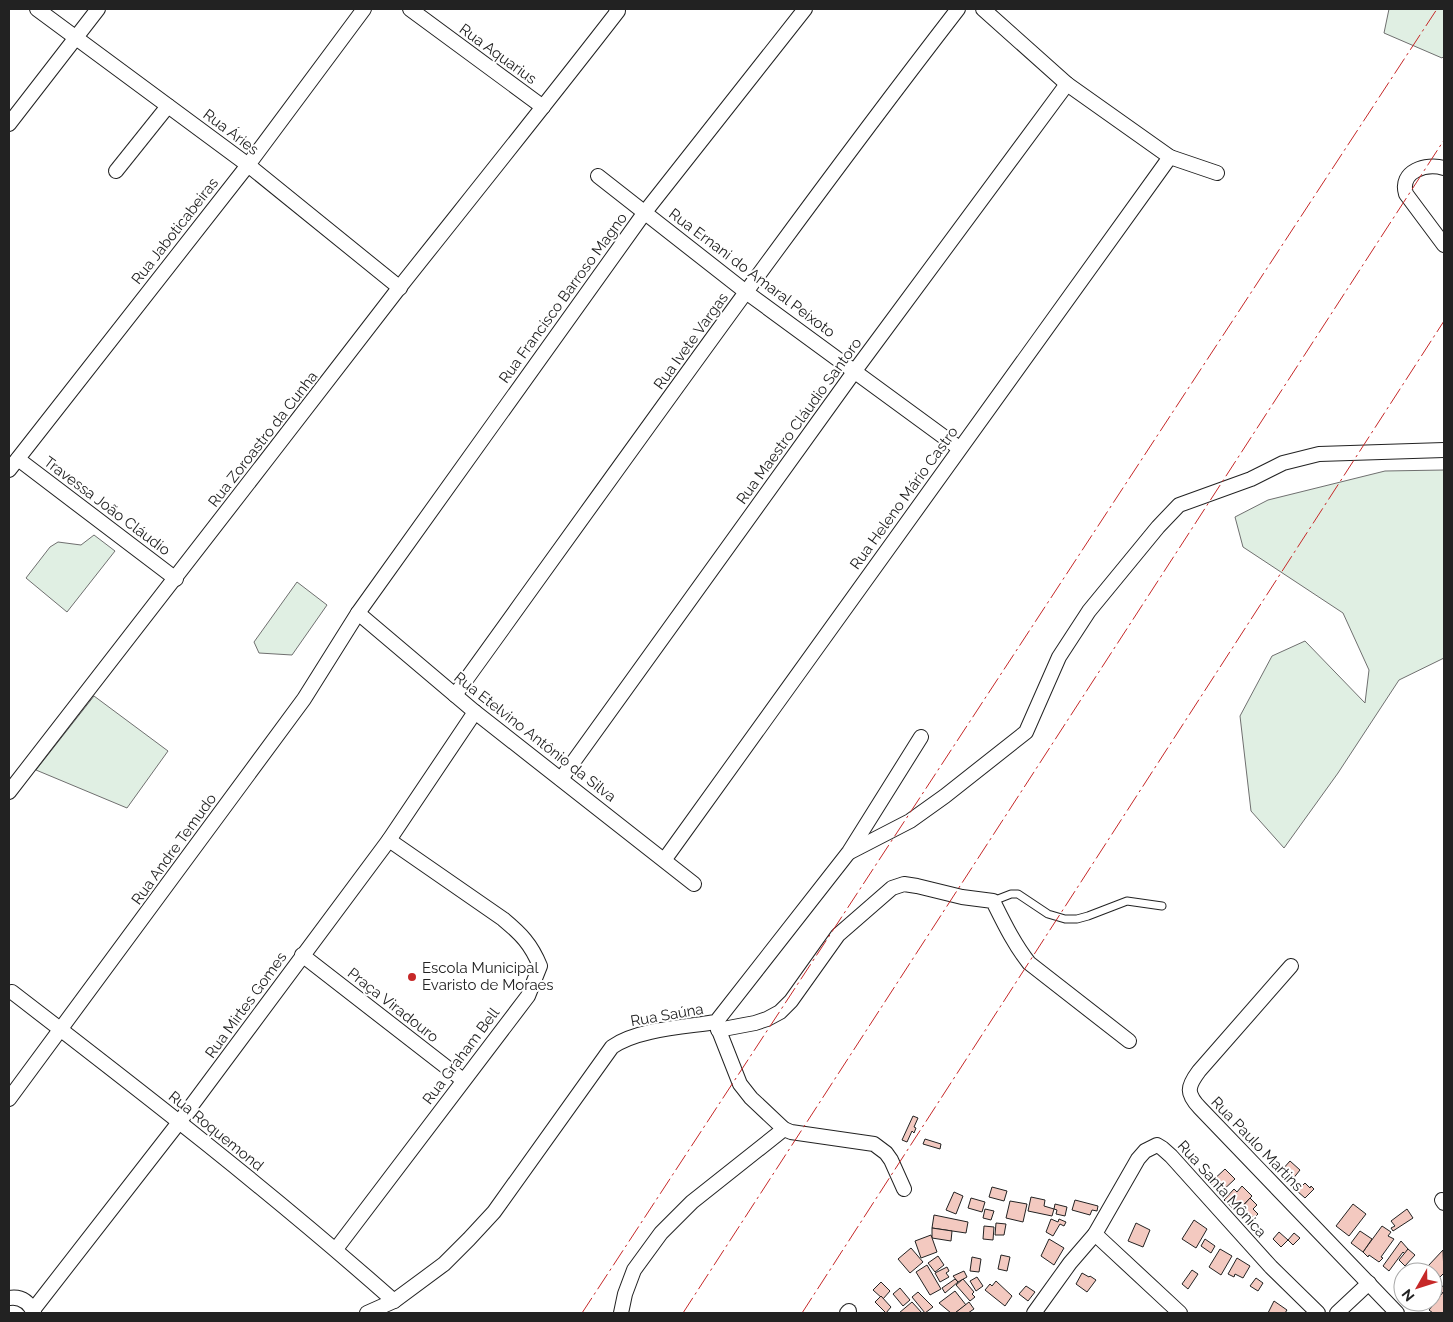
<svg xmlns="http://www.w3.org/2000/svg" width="1453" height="1322" font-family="Raleway,sans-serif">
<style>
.green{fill:#e0efe3;stroke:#6f6f6f}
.building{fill:#f3c9c0;stroke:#222}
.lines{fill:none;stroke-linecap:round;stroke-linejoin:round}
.service-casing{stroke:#222;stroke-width:9}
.minor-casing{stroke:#222;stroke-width:16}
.service{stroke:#fff;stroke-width:7}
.minor{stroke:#fff;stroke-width:14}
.power{stroke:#c62828;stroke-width:1;stroke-dasharray:18 4 2.5 4;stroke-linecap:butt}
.poi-dot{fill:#c62828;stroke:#fff;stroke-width:2}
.labels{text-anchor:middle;stroke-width:4;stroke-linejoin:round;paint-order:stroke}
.street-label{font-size:15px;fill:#222;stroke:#fff}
.poi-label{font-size:15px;fill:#222;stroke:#fff;text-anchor:start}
</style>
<rect width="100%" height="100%" fill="#fff"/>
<!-- green -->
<g class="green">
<path d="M1389,9H1444V56L1442,58L1384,33Z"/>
<path d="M1444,470V658L1399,680L1338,773L1284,848L1251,811L1240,716L1272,656L1305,641L1365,703L1369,670L1343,613L1243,547L1235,517L1268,500L1385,471Z"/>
<path d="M94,535L115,551L67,612L26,578L50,547L58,542L81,545Z"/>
<path d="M297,582L327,605L292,655L259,653L254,642Z"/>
<path d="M94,696L168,751L127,808L36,770Z"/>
</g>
<!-- building -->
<g class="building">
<path d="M913,1116L918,1118L914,1127L916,1128L914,1133L912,1131L907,1142L902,1140Z"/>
<path d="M925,1139L941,1144L940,1149L923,1144Z"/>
<path d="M1290,1161L1300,1170L1292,1180L1282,1170Z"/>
<path d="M1225,1169L1235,1179L1220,1193L1210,1183Z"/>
<path d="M1305,1183L1310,1188L1311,1186L1314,1189L1305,1198L1297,1191Z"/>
<path d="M1242,1186L1252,1196L1237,1212L1224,1200L1234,1189L1237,1192Z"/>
<path d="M992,1187L1007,1191L1004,1201L989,1197Z"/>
<path d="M954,1192L963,1196L956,1214L946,1210Z"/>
<path d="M1031,1197L1045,1200L1044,1206L1054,1209L1052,1216L1028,1211Z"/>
<path d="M971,1198L985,1202L982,1212L968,1208Z"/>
<path d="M1250,1198L1257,1205L1249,1213L1242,1207Z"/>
<path d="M1250,1198L1257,1205L1253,1209L1258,1214L1254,1218L1242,1207Z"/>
<path d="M1075,1200L1098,1206L1097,1211L1092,1210L1090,1215L1072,1210Z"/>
<path d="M1010,1201L1027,1204L1023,1222L1006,1218Z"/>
<path d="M1055,1204L1067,1207L1065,1216L1056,1214L1057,1210L1054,1209Z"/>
<path d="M1353,1204L1366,1214L1349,1236L1336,1226Z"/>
<path d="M985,1209L994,1211L991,1220L983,1218Z"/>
<path d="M1407,1209L1413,1218L1393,1231L1391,1228L1395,1226L1391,1221Z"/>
<path d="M934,1215L968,1222L966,1233L932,1228Z"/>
<path d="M1051,1219L1058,1222L1059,1219L1066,1222L1064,1226L1060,1224L1053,1236L1046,1232Z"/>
<path d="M1194,1220L1207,1229L1196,1248L1182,1239Z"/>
<path d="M996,1223L1006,1224L1004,1235H995Z"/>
<path d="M1136,1223L1150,1230L1143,1247L1128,1241Z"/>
<path d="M984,1226L994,1227L993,1240L983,1239Z"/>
<path d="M1382,1226L1391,1232L1388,1236L1394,1239L1381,1257L1383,1258L1379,1262L1369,1255L1368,1257L1363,1252Z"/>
<path d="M932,1228L952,1231L951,1241L932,1238Z"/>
<path d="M1360,1231L1372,1239L1363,1252L1351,1243Z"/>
<path d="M1279,1232L1288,1240L1281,1247L1273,1239Z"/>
<path d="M1294,1233L1300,1238L1293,1245L1288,1240Z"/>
<path d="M931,1235L937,1252L921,1258L915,1241Z"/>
<path d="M1049,1239L1064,1248L1054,1265L1041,1256Z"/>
<path d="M1205,1239L1215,1246L1211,1253L1201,1246Z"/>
<path d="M1401,1241L1408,1249L1405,1254L1403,1252L1389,1271L1383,1266Z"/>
<path d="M911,1248L923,1262L910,1273L898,1259Z"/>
<path d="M1220,1249L1232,1256L1221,1275L1209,1267Z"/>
<path d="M1408,1249L1415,1255L1405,1266L1399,1260Z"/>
<path d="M1443,1250L1444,1273L1440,1277L1428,1266Z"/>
<path d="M1001,1255L1010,1257L1007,1271L998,1269Z"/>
<path d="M938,1256L944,1265L935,1272L928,1263Z"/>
<path d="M972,1257L981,1259L979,1272L970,1271Z"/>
<path d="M1237,1258L1250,1266L1243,1278L1235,1274L1234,1277L1228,1274Z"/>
<path d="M927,1265L941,1289L930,1295L916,1272Z"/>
<path d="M947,1267L949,1271L946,1273L949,1277L940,1282L935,1273Z"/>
<path d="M1192,1270L1198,1274L1188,1289L1182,1284Z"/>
<path d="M964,1271L967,1277L958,1282L953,1276Z"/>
<path d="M1082,1273L1089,1277L1090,1276L1096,1280L1087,1292L1076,1284Z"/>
<path d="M977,1277L983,1286L976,1291L970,1281Z"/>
<path d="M1256,1278L1263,1283L1258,1291L1250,1286Z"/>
<path d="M955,1279L958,1282L945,1293L942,1288Z"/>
<path d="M963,1279L974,1292L972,1294L975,1297L970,1301L956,1285Z"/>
<path d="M1436,1279L1444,1288V1291L1440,1297L1433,1290V1281Z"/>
<path d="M996,1281L1012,1296L1005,1306L985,1290L990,1284L992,1286Z"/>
<path d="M881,1282L890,1291L883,1299L873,1290Z"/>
<path d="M1026,1286L1035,1292L1028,1301L1019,1294Z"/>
<path d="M900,1288L910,1300L903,1306L893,1294Z"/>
<path d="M955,1291L966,1305L955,1313H951L939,1303Z"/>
<path d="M1444,1291V1313H1433L1429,1310Z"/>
<path d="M918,1292L933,1307L925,1313L912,1297Z"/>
<path d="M881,1296L891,1307L886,1313L875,1302Z"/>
<path d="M1274,1301L1287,1310L1285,1313H1268Z"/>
<path d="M912,1302L922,1313H899Z"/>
<path d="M969,1302L974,1309L968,1313H955Z"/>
</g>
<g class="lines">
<!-- service casing -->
<g class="service-casing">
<path id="service" d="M993,901L1011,894H1018L1048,914L1065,919H1077L1088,916L1127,901L1162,906"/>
</g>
<!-- minor casing -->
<g class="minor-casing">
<g id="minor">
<path d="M37,9L248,165L400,288"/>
<path d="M410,9L543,107"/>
<path d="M983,9L1067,84L1170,157L1217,173"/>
<path d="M9,124L98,9"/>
<path d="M1444,168C1426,163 1399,171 1406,194L1444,245"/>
<path d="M116,171L168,106"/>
<path d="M598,176L746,292L959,448"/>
<path d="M18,459L176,579"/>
<path d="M9,470L248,165L364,9"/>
<path d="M358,613L475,712L694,884"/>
<path d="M455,695C621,465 785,233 958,9"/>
<path d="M561,779L854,372L1067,84"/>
<path d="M9,792C140,625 269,456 399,288C472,196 546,104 618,11L616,9"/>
<path d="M850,852L910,821L945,796L1026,732L1059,657L1089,611L1158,527L1179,505L1251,479L1283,463L1319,454L1444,450"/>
<path d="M665,859L1170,157"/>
<path d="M302,955L463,1080"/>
<path d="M1291,966L1199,1071C1187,1087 1186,1093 1200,1108L1397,1313"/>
<path d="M12,992C142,1092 271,1192 394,1301"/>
<path d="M716,1023L740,1084L751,1098L784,1129L791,1132L874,1144L886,1153L891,1160L904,1189"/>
<path d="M718,1030L755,1023L767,1019L780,1012L791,1001L838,935L892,888L904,884L917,886L962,897L993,901C1004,923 1014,944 1029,963L1129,1041"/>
<path d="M9,1099L304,699L358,613L645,212L805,9"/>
<path d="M1442,1200L1444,1203"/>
<path d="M1095,1234L1180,1313"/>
<path d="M336,1249L528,996L540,966C531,944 521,934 503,919L389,840"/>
<path d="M9,1298C21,1296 29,1302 34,1313"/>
<path d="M33,1310L180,1121L389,840L475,712"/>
<path d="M367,1313L394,1301L444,1264L469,1239L494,1212L612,1047C638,1029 684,1027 716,1022L849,852L921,737"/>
<path d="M621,1313L625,1294L634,1270L661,1233L692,1202L784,1129"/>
<path d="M847,1313L849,1311"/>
<path d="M1034,1313L1070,1263L1095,1234L1138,1159L1145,1151L1157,1145L1162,1148L1171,1156L1271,1267L1318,1313"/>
<path d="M1337,1313L1369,1283"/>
</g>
</g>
<!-- service -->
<use href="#service" class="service"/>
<!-- minor -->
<use href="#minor" class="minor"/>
<!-- power -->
<g class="power">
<path d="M582,1313L1437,9"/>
<path d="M683,1313L1444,140"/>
<path d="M802,1313L1444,321"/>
</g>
</g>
<!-- markers -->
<circle class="poi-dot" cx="412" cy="977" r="5"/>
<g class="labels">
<!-- street labels -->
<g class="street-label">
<text transform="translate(498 54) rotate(36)" y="5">Rua Aquarius</text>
<text transform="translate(231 132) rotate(37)" y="5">Rua Áries</text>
<text transform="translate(175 231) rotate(-52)" y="5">Rua Jaboticabeiras</text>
<text transform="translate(752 273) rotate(37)" y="5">Rua Ernani do Amaral Peixoto</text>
<text transform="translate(563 298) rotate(-54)" y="5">Rua Francisco Barroso Magno</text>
<text transform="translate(691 341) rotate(-54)" y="5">Rua Ivete Vargas</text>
<text transform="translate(799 421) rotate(-54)" y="5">Rua Maestro Cláudio Santoro</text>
<text transform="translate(263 439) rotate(-52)" y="5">Rua Zoroastro da Cunha</text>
<text transform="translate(904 498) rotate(-54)" y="5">Rua Heleno Mário Castro</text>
<text transform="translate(107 506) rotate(37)" y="5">Travessa João Cláudio</text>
<text transform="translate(535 737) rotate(38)" y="5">Rua Etelvino Antônio da Silva</text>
<text transform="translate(174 849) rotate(-54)" y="5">Rua Andre Temudo</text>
<text transform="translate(246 1005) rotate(-54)" y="5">Rua Mirtes Gomes</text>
<text transform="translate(393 1005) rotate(38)" y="5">Praça Viradouro</text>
<text transform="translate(667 1015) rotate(-10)" y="5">Rua Saúna</text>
<text transform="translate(461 1056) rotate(-53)" y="5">Rua Graham Bell</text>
<text transform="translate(216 1131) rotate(39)" y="5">Rua Roquemond</text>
<text transform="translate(1257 1144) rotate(46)" y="5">Rua Paulo Martins</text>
<text transform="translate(1222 1189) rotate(48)" y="5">Rua Santa Mônica</text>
</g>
<!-- poi labels -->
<g class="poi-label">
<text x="422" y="973">Escola Municipal<tspan x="422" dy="17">Evaristo de Moraes</tspan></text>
</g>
</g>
<!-- border -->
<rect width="1453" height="1322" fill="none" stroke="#222222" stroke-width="20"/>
<!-- north arrow -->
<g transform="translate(1418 1287) rotate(231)"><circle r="24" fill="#ffffff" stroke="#a7a7a7"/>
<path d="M0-4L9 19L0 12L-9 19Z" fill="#c62828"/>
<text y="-8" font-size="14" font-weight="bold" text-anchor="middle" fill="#222222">N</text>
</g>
</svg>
